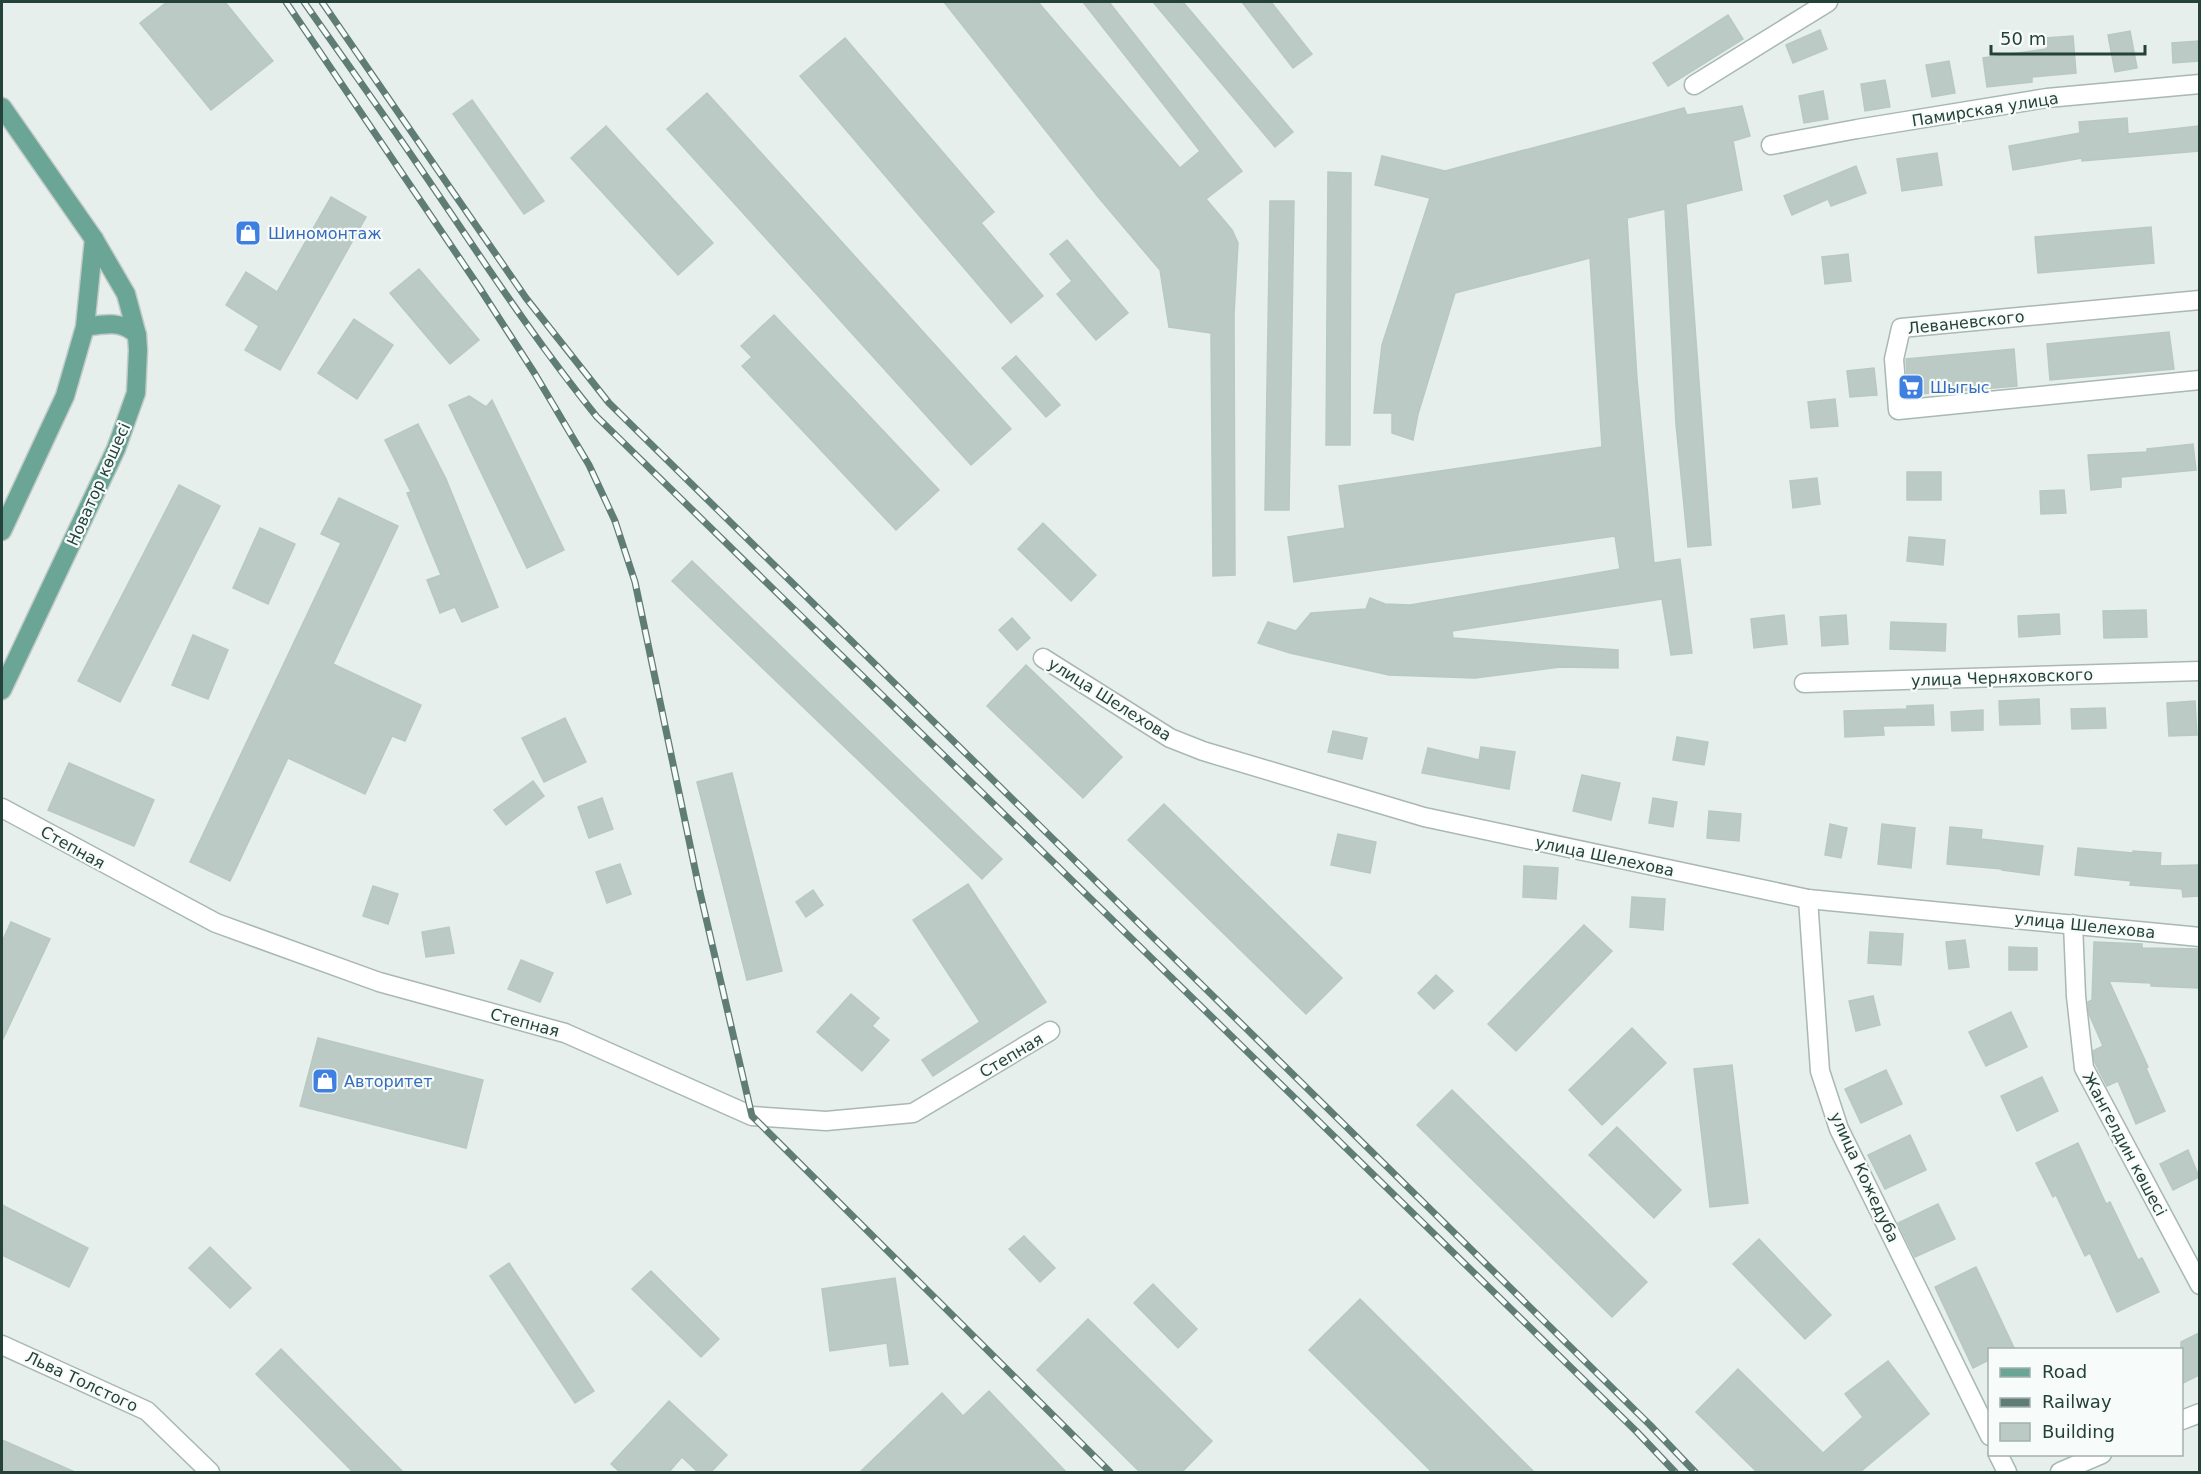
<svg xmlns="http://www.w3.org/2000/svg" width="2201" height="1474" font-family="'DejaVu Sans',sans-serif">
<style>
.building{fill:#bbcac4;stroke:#b8c9c2;stroke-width:1.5}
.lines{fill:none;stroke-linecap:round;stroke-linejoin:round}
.minor-casing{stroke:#a8b8b2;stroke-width:21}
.major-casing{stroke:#c2cac8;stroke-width:21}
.minor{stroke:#fff;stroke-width:18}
.major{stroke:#6aa596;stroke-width:18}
.rail-casing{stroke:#5f7d75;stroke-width:7}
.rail{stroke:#f7fbf9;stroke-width:4.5;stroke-dasharray:14;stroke-linecap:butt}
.labels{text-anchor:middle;stroke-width:4.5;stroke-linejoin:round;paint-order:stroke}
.street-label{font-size:16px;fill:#24423a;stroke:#f7fbf9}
.shop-label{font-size:16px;fill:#366cbe;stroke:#f7fbf9;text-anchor:start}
</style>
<rect width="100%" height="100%" fill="#e6efeb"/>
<!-- building -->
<g class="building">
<path d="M167,2H225L273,61L211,110L140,23Z"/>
<path d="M944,2H1038L1180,168L1200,151L1083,2H1109L1242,171L1206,199L1232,230L1238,243L1234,314L1235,575L1213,576L1211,333L1169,327L1160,270L1099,198Z"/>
<path d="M1153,2H1183L1293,132L1275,147Z"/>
<path d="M1242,2H1271L1312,54L1293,68Z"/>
<path d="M1728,15L1743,39L1668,86L1653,63Z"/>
<path d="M1820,30L1827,49L1793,63L1786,45Z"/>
<path d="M2130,31L2137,68L2115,72L2108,35Z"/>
<path d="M2073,36L2076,73L2032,77V82L1987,87L1983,58L2046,49L2045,38Z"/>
<path d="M845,38L994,212L981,223L1043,296L1011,323L800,76Z"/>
<path d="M2199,41V61L2173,63L2172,43Z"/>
<path d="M1949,61L1955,93L1932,97L1926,65Z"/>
<path d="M1885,80L1890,107L1865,111L1861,84Z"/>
<path d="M1823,91L1828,119L1804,123L1799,96Z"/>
<path d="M707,93L1011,429L971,465L667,129Z"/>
<path d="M472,100L544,201L524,214L453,114Z"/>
<path d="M1742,106L1750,136L1733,141L1742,190L1686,204L1711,545L1688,547L1676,424L1665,209L1627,218L1637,379L1654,563L1680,559L1692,653L1671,655L1662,599L1452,631L1453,638L1618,650V668L1560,667L1475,678L1389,675L1290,653L1258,643L1268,622L1296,631L1311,613L1366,609L1370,598L1385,604L1410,605L1620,569L1615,536L1294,582L1288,537L1345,528L1339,486L1602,447L1590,258L1455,293L1418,414L1413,440L1392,433V413H1374L1382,345L1430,198L1375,185L1382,156L1445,171L1684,108L1687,115Z"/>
<path d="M2127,118L2128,134L2198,126L2199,151L2082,161V158L2013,170L2009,146L2080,133L2079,122Z"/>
<path d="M606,126L713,243L678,275L571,158Z"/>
<path d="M1937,153L1942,185L1902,191L1897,159Z"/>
<path d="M1856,166L1866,193L1831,206L1828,199L1792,215L1784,196Z"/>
<path d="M1328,172L1351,173L1350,445H1326Z"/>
<path d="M331,197L366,217L280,370L245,350L259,326L226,305L246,272L277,292Z"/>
<path d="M1270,201H1294L1289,510H1265Z"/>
<path d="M2151,227L2154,263L2038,273L2035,237Z"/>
<path d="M1067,240L1128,313L1096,340L1057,294L1072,281L1050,254Z"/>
<path d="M1848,254L1851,281L1825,284L1822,257Z"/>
<path d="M419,269L479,340L450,364L390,293Z"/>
<path d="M774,315L939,490L896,530L742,366L752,357L741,346Z"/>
<path d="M354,319L393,345L357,399L318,373Z"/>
<path d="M2169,332L2174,369L2050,380L2047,344Z"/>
<path d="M2014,349L2017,386L1908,395L1906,359Z"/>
<path d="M1016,356L1060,405L1046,417L1002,368Z"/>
<path d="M1874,368L1877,395L1850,397L1847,371Z"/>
<path d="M469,396L486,407L492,400L564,550L527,568L449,405Z"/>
<path d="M1835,399L1838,426L1811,428L1808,402Z"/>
<path d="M418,424L446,479L498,607L462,622L455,607L440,613L427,580L441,575L407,493L411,492L385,440Z"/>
<path d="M2193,444L2196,470L2121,477V487L2091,490L2088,455L2147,452V449Z"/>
<rect x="1907" y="472" width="34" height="28"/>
<path d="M1817,478L1820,504L1793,508L1790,481Z"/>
<path d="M179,485L220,506L120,702L78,681Z"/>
<path d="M2064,490L2066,513L2041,514L2040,491Z"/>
<path d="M339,498L398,526L333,664L421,705L405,741L392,736L365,794L288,758L230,881L190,862L341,543L321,534Z"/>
<path d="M1043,523L1096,575L1071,601L1018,549Z"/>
<path d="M260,528L295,544L268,604L233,588Z"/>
<path d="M1909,537L1945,540L1943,565L1907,561Z"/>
<path d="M692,561L1002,859L982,879L672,581Z"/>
<path d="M2146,610L2147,637L2104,638L2103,611Z"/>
<path d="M2059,614L2060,634L2019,637L2018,616Z"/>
<path d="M1784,615L1787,644L1754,648L1751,619Z"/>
<path d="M1846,615L1848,644L1822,646L1820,617Z"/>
<path d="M1012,618L1030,638L1017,650L999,630Z"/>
<path d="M1891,622L1946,624L1945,651L1890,649Z"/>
<path d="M193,635L228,650L208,699L172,685Z"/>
<path d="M1026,665L1122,757L1083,798L987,706Z"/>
<path d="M2039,699L2040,724L2000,725L1999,701Z"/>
<path d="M2195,701L2197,735L2169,736L2167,703Z"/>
<path d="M1933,705L1934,725L1883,726L1884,735L1845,737L1844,711L1907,709V706Z"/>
<path d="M2105,708L2106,728L2072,729L2071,709Z"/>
<path d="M1983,710V730L1952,731L1951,712Z"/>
<path d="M565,718L586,762L544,782L522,738Z"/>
<path d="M1333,731L1367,738L1362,759L1328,752Z"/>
<path d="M1677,737L1708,742L1704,765L1673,760Z"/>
<path d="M1481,747L1515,752L1509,789L1422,773L1428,748L1479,760Z"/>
<path d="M69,763L154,800L134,846L48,810Z"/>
<path d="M732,773L782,971L747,980L697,782Z"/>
<path d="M1582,775L1620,783L1611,820L1573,811Z"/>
<path d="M533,781L544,796L506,825L494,810Z"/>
<path d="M602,798L613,829L589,838L578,807Z"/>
<path d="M1653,798L1677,802L1673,827L1649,823Z"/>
<path d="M1164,804L1342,978L1306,1014L1128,840Z"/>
<path d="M1709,811L1741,814L1739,841L1707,838Z"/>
<path d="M1830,824L1847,828L1841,858L1825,855Z"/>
<path d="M1882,824L1915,828L1911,868L1878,864Z"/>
<path d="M1950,827L1982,830L1981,839L2043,846L2039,875L2002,870V869L1947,864Z"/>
<path d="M1338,834L1376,842L1370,873L1331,865Z"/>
<path d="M2078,848L2133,853V851L2161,853L2160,866L2199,865V896L2183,897L2182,889L2130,885L2131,881L2075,875Z"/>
<path d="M620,864L631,894L607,903L596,872Z"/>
<path d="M1524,866L1558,868L1556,899L1523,897Z"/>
<path d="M968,884L1046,1002L933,1076L922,1060L980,1022L913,920Z"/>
<path d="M373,886L398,894L388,924L363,916Z"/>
<path d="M813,890L823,905L806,917L796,902Z"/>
<path d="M1632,897L1665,899L1663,930L1630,927Z"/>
<path d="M11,922L50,939L2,1041V942Z"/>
<path d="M1584,925L1612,951L1516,1051L1488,1024Z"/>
<path d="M449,927L454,953L426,957L422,932Z"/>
<path d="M1870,932L1903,934L1901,965L1868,963Z"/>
<path d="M1965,940L1969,967L1949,969L1946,942Z"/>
<path d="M2094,942L2142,944V948L2199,949V988L2151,986V983L2109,981L2148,1067L2146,1068L2165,1111L2136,1124L2118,1081L2107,1086L2094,1061L2093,1051L2103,1046L2089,1014L2088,1002L2092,1000Z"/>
<path d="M2009,947L2037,948V970H2009Z"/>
<path d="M521,960L553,973L540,1002L508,989Z"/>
<path d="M1436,975L1453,991L1434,1009L1418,993Z"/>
<path d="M851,994L879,1018L872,1026L889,1040L862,1071L817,1032Z"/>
<path d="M1873,996L1880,1025L1856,1031L1849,1001Z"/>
<path d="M2011,1012L2027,1047L1986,1066L1969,1032Z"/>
<path d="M1632,1028L1666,1063L1602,1125L1569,1090Z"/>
<path d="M318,1038L483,1080L466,1148L300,1106Z"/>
<path d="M1732,1065L1748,1203L1710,1207L1694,1069Z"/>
<path d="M1886,1070L1902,1104L1861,1123L1845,1089Z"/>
<path d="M2042,1077L2058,1111L2017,1131L2001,1096Z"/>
<path d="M1452,1090L1647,1282L1612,1317L1417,1125Z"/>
<path d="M1617,1127L1681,1190L1654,1218L1589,1155Z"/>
<path d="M1910,1135L1926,1170L1885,1189L1868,1155Z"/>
<path d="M2078,1143L2106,1204L2110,1202L2138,1260L2142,1258L2159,1292L2117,1312L2090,1253L2085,1256L2056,1195L2053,1197L2036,1163Z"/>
<path d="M2188,1150L2199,1177L2173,1190L2160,1164Z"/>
<path d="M1938,1204L1955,1239L1915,1257L1898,1223Z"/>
<path d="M2,1205L88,1248L69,1287L2,1255Z"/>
<path d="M1024,1236L1055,1268L1040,1282L1009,1249Z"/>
<path d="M1759,1239L1831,1315L1805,1339L1733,1264Z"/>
<path d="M210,1247L251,1288L230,1308L189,1268Z"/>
<path d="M509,1263L594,1391L575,1403L490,1276Z"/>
<path d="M1976,1267L2015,1350H1989V1360L1973,1368L1935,1287Z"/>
<path d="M651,1271L719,1339L701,1357L632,1289Z"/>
<path d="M895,1278L908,1364L890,1366L887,1343L830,1351L822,1289Z"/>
<path d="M1153,1284L1197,1329L1178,1348L1134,1303Z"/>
<path d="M1360,1299L1535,1473H1433L1309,1350Z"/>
<path d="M1088,1319L1212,1441L1181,1473H1141L1037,1370Z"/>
<path d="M2199,1333V1375L2181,1384V1342Z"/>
<path d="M281,1349L404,1473H354L256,1374Z"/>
<path d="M1888,1361L1929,1414L1859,1473H1758L1696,1412L1738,1369L1823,1453L1863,1417L1845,1394Z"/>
<path d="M989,1391L1067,1473H859L942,1393L963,1416Z"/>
<path d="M669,1401L727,1455L710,1473H699L682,1457L668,1473H621L611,1464Z"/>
<path d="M2,1440L77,1473H2Z"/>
</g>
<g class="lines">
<!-- minor casing -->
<g class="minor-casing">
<g id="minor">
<path d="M1694,85L1828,2"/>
<path d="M1771,145L1857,129L2047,98L2200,84"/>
<path d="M2200,300L1901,328L1894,359L1898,410L2200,380"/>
<path d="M1043,658L1170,738L1203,751L1424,817L1808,899L2200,937"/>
<path d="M1804,683L2200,671"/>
<path d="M2,808L216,923L379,982L565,1033L752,1116L826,1121L913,1113L1050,1031"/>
<path d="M1808,899L1820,1071L1839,1129L1990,1436"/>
<path d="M2073,924L2076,996L2084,1068L2200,1285"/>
<path d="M2,1345L147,1411L210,1472"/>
<path d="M2182,1420L2200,1413"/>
<path d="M1998,1454L2007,1472"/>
<path d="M2060,1472L2102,1454"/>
</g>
</g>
<!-- major casing -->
<g class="major-casing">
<g id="major">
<path d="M2,107L94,239L126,294L137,335L138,350L136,393L116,449L2,690"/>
<path d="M85,327C104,324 122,320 137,335"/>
<path d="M2,531L65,396L85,327L94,239"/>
</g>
</g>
<!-- minor -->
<use href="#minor" class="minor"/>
<!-- major -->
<use href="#major" class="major"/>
<!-- rail casing -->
<g class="rail-casing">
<g id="rail">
<path d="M286,2L479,287L535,374L589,465L615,521L635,582L699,888L752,1116L1110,1472"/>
<path d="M304,2C341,55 379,108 416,162C475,248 531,336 597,417L1637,1432L1675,1472"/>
<path d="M322,2L526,298L609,403L1650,1425L1695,1472"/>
</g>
</g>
<!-- rail -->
<use href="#rail" class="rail"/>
</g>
<!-- icons -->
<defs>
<g id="shop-square" transform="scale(1.35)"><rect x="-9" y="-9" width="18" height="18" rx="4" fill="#3f7fe0" stroke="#f7fbf9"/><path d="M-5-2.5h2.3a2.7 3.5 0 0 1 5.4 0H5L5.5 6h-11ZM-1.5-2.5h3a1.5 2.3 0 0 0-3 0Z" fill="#fff"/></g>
<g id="supermarket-square" transform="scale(1.35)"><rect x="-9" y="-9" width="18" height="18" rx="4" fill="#3f7fe0" stroke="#f7fbf9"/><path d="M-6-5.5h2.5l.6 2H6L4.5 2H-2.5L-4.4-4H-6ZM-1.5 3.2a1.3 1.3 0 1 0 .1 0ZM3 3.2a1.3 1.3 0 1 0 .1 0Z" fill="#fff"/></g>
</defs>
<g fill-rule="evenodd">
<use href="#shop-square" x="248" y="233"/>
<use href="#supermarket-square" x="1911" y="387"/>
<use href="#shop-square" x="325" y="1081"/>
</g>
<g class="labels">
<!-- street labels -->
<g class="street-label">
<text transform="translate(1985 109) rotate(-9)" y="6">Памирская улица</text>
<text transform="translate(1966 322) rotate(-6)" y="6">Леваневского</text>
<text transform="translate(98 484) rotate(-66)" y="6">Новатор көшесі</text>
<text transform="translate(2002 677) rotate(-2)" y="6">улица Черняховского</text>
<text transform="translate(1110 699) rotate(32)" y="6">улица Шелехова</text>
<text transform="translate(73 847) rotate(29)" y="6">Степная</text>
<text transform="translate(1605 856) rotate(12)" y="6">улица Шелехова</text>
<text transform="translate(2085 925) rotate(6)" y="6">улица Шелехова</text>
<text transform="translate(525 1022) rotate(15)" y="6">Степная</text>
<text transform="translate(1011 1055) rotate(-31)" y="6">Степная</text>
<text transform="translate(2125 1144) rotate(62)" y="6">Жангелдин көшесі</text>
<text transform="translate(1865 1177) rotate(65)" y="6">улица Кожедуба</text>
<text transform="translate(82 1381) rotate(25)" y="6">Льва Толстого</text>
</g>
<!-- shop labels -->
<g class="shop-label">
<text x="268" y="239">Шиномонтаж</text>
<text x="1930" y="393">Шыгыс</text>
<text x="344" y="1087">Авторитет</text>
</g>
</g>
<!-- border -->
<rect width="2201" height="1474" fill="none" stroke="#24423a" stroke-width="6"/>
<!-- legend -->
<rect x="1988" y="1348" width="195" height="108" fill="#f7fbf9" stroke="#a3b1ad" stroke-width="1.5"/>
<rect x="2000" y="1368" width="30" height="9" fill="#6aa596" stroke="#a3b1ad" stroke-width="1.5"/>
<text x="2042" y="1378" font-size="18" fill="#24423a">Road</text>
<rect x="2000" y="1398" width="30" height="9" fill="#5f7d75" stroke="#a3b1ad" stroke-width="1.5"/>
<text x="2042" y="1408" font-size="18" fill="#24423a">Railway</text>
<rect x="2000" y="1423" width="30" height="18" fill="#bbcac4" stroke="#a3b1ad" stroke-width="1.5"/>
<text x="2042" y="1438" font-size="18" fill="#24423a">Building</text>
<!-- scale -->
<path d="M1991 45v9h154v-9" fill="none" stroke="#24423a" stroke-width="3"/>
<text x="2000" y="45" font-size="18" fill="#24423a" stroke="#f7fbf9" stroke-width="4.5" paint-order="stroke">50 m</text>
</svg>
